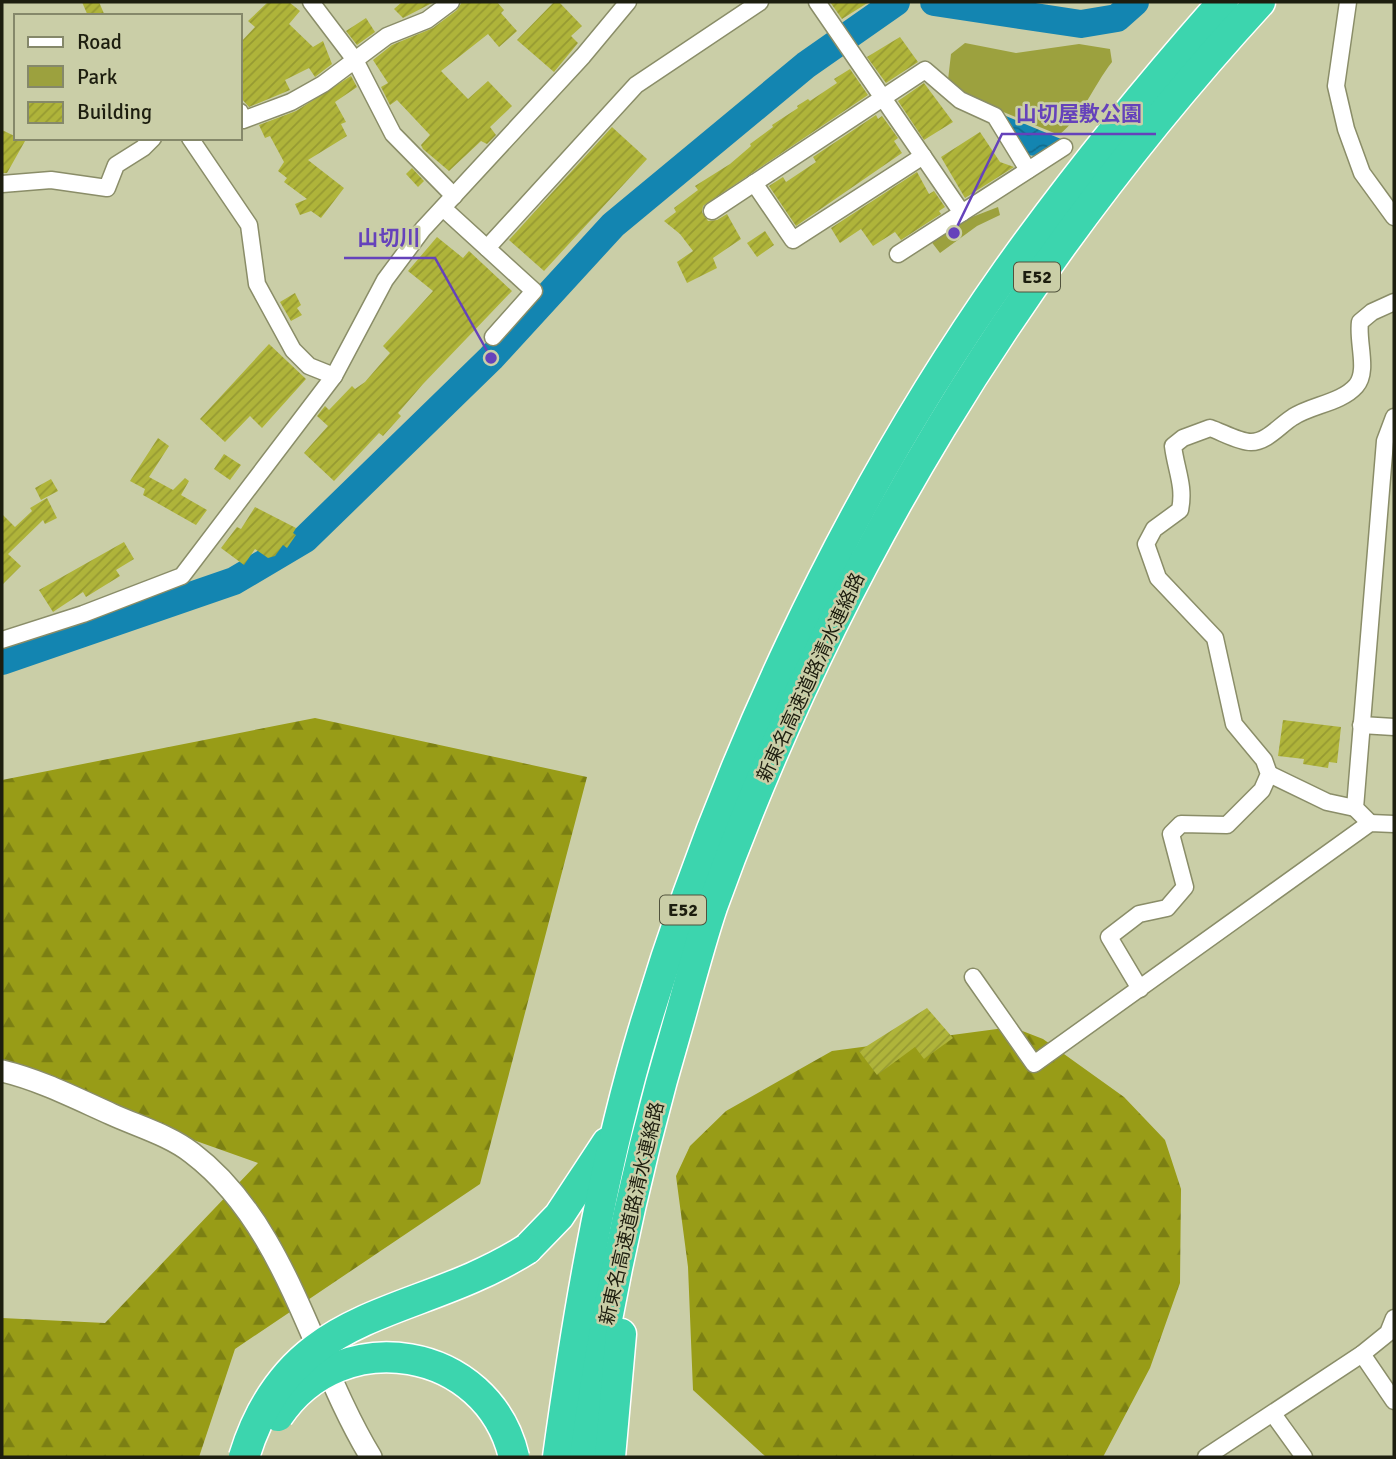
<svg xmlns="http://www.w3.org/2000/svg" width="1396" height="1459" font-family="Signika,'Noto Sans JP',sans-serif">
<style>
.forest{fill:url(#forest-firs)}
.green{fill:#9ca13e}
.water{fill:url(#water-waves)}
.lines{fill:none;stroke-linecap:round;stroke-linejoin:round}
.river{stroke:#1385b1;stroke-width:28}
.building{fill:url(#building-hatch)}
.minor-casing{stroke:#8a8d68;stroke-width:19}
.tertiary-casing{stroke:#8a8d68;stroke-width:24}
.motorway-casing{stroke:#fff;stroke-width:33}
.minor{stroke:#fff;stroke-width:16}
.tertiary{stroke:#fff;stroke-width:21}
.motorway{stroke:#3cd5ae;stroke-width:30}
.motorway-bridge-casing{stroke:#fff;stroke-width:33;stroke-linecap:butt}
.motorway-bridge{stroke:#3cd5ae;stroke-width:30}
.labels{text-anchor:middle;stroke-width:5;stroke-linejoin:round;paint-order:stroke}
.shield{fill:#cacea7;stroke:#51533d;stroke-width:2}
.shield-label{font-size:18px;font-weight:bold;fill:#1d1e0f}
.street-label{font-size:19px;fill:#1d1e0f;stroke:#cacea7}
.leader{fill:none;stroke:#6542bb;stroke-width:2.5}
.callout-dot{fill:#6542bb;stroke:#cacea7;stroke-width:2.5}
.callout-label{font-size:21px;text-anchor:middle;font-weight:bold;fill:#6542bb;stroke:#cacea7;stroke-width:5;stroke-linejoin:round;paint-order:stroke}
</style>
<defs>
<pattern id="forest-firs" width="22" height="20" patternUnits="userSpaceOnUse" patternTransform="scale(1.75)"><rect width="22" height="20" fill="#989c17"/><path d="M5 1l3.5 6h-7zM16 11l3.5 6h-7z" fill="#7b7f13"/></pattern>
<pattern id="water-waves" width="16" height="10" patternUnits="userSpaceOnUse" patternTransform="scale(1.75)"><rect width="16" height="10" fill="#1385b1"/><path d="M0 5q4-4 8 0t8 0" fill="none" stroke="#116c8e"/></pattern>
<pattern id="building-hatch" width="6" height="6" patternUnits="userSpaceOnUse" patternTransform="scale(1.75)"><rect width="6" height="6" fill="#afb43a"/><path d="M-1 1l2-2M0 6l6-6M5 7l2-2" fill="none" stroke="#969a32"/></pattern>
</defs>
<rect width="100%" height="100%" fill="#cacea7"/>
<!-- forest -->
<g class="forest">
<path d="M315,718L587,777L480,1184L235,1349L199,1457H2V1318L105,1323L258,1163L2,1072V780Z"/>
<path d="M1012,1027L1043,1039L1124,1097L1165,1140L1181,1189L1180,1283L1150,1368L1103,1457H766L693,1390L688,1267L676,1176L690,1146L726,1111L832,1051Z"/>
</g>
<!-- green -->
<g class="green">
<path d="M965,43L1016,53L1079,44L1110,49L1112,62C1092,88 1084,114 1059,135L972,99L948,80L951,54Z"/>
<path d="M998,207L1000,215L977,226L940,253L930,240L954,224Z"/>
</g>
<!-- water -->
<path class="water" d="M1001,114L1061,139L1036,156L1026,155Z"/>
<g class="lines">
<!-- river -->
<g class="river">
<path d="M934,2L1081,24L1117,18L1135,2"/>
<path d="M2,661L234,581L305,539L491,358L613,225L806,65L896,2"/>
</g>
</g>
<!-- building -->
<g class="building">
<path d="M82,2H99L105,16H88Z"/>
<path d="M268,2H289L300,11L289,24L313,47L323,41L332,64L315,77L309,68L285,80L290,90L249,107L240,97V43L255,27L248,21Z"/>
<path d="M402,2H434L403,18L394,9Z"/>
<path d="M462,2H497L504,10L501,13L517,31L499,47L488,34L441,71L468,99L488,81L512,106L490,127L496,135L487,144L481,141L449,171L423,149L421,145L430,135L397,100L390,105L381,87L388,83L373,60L392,45L433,28L457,10Z"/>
<path d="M554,2H559L582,26L571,36L578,43L554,72L517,40Z"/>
<path d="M830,2H869L842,19Z"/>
<path d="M366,18L375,32L357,45L346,31Z"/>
<path d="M900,37L918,62L886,83L867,57Z"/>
<path d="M850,69L868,95L703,206L702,212L708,221L717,220L727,214L741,239L713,258L717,268L687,283L677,262L693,251L680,234L664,221L676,212L674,208L698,190L695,186L730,164L751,146L750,144L773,127L772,125L798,108L797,106L808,99L810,101L837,83L834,79Z"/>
<path d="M351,76L357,87L335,102L346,122L341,124L347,136L308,160L344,188L321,218L311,211L300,215L295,204L307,199L284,182L287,178L278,171L284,162L270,136L265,138L259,125L296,111Z"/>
<path d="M924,83L953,122L924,140L898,101Z"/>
<path d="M876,115L878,119L882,116L898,138L894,141L902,153L796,226L769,186L783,177L786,182L816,162L813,157Z"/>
<path d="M612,127L647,159L544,271L509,240Z"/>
<path d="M2,130L25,141L7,173H2Z"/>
<path d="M980,132L1000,162L1014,167L965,198L941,157Z"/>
<path d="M412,168L424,181L418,187L406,174Z"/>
<path d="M917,172L929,194L934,191L945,207L939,211L941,214L901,240L895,232L873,246L861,229L840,243L831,228Z"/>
<path d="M765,231L774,245L757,257L747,243Z"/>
<path d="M437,237L463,258L469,251L512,291L423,384L398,413L401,416L383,436L379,433L334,481L304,453L328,426L317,416L325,406L329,410L352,386L355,389L365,382L390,353L383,346L433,291L408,271Z"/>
<path d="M295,293L301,305L297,308L302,315L291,321L280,302Z"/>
<path d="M269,344L306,379L262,428L250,416L225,442L200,419Z"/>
<path d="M158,438L169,446L149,477L173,490L185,478L189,481L181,495L207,510L196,525L143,495L145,489L130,481Z"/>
<path d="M224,454L241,465L230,480L214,469Z"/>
<path d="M51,479L58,491L41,500L35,488Z"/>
<path d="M47,498L57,518L45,524L43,520L8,554L21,566L2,585V514L15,527L32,511L30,508Z"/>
<path d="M255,507L296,528L293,533L296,535L287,548L283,545L275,556L268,558L255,549L244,565L221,548L237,527L241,529Z"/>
<path d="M124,542L134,559L116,570L120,576L86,597L83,592L53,612L39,590Z"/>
<path d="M1283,720L1341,727L1337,763L1329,762L1328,768L1303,764L1304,759L1278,756Z"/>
<path d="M927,1008L953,1038L924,1059L915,1047L877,1075L859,1051Z"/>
</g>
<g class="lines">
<!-- minor casing -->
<g class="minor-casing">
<g id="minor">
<path d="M311,2L355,60L393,134L454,196"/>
<path d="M817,2L962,213"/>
<path d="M1348,2L1336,86L1346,129L1362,173L1394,217"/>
<path d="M240,112L243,120L291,102L323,84L387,36L427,20L451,2"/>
<path d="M190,138L249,225L257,284L293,350L309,366L334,376"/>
<path d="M754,183L793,240L923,156"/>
<path d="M2,184L51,180L107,188L116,165L143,148L153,138"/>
<path d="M443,208L534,291L493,337"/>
<path d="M712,211L925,70L960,100L995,116L1028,170"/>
<path d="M487,248L636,85L760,2"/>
<path d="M898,254L1064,147"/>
<path d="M2,640L83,614L182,576L334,376L385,280L423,229L583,56L628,2"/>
<path d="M1361,725L1394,727"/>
<path d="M1269,774L1327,802L1355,808"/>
<path d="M1370,823L1355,808L1385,441L1394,417"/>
<path d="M973,977L1034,1064L1370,823L1394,824"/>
<path d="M1140,989L1109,937L1139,914L1167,908L1185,887L1171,834L1181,824L1227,825L1262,790L1269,774L1264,760L1234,724L1215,638L1158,578L1146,544L1154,529L1180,510C1185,486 1176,470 1173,446L1183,438L1210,428C1222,432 1239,442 1251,442C1267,442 1280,425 1293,417C1311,405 1341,403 1356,386C1369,371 1357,342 1360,322L1372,312L1394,302"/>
<path d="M1362,1354L1394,1401"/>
<path d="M1273,1414L1304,1457"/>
<path d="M1206,1457L1362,1354L1388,1333L1394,1318"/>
</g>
</g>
<!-- tertiary casing -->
<g class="tertiary-casing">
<path id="tertiary" d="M2,1071C40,1080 75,1098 111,1114C137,1126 169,1135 192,1153C287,1225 311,1359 371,1457"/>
</g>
<!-- motorway casing -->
<g class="motorway-casing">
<g id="motorway">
<path d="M527,1249L559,1216L607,1143"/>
<path d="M558,1457C577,1320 600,1182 638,1049C718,774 843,504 1008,270C1075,176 1147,88 1223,2"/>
<path d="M585,1457C605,1308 637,1162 680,1017C690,981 700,943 712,907C833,571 1019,265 1260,2"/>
<path d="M610,1457L621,1334"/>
</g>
</g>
<!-- minor -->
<use href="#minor" class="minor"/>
<!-- tertiary -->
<use href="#tertiary" class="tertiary"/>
<!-- motorway -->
<use href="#motorway" class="motorway"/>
<!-- motorway-bridge casing -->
<g class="motorway-bridge-casing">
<g id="motorway-bridge">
<path d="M278,1416C341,1321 488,1346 514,1457"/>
<path d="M244,1457C291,1303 414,1321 527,1249"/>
</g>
</g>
<!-- motorway-bridge -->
<use href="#motorway-bridge" class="motorway-bridge"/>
</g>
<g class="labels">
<!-- shield labels -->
<g class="shield">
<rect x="1014" y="262.5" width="46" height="29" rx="5"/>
<rect x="660" y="895.5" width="46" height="29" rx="5"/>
</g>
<g class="shield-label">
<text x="1037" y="283">E52</text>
<text x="683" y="916">E52</text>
</g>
<!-- street labels -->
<g class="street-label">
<text transform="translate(810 677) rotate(-65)" y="7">新東名高速道路清水連絡路</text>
<text transform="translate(631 1213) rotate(-77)" y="7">新東名高速道路清水連絡路</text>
</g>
</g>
<!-- callouts -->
<path class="leader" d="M954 233L1002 134H1156M491 358L435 258H344"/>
<g class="callout-dot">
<circle cx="954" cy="233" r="7"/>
<circle cx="491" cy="358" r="7"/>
</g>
<g class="callout-label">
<text x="1079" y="121">山切屋敷公園</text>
<text x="389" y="245">山切川</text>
</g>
<!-- border -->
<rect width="1396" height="1459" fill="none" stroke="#1d1e0f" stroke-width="7"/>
<!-- legend -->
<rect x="14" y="14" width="228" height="126" fill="#cacea7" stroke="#85886a" stroke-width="2"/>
<rect x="28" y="37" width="35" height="10" fill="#ffffff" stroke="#85886a" stroke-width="2"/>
<text x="77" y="49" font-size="21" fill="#1d1e0f">Road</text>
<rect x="28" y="66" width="35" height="21" fill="#9ca13e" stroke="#85886a" stroke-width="2"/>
<text x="77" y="84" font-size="21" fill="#1d1e0f">Park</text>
<rect x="28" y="102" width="35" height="21" fill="url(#building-hatch)" stroke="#85886a" stroke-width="2"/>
<text x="77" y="119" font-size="21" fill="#1d1e0f">Building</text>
</svg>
